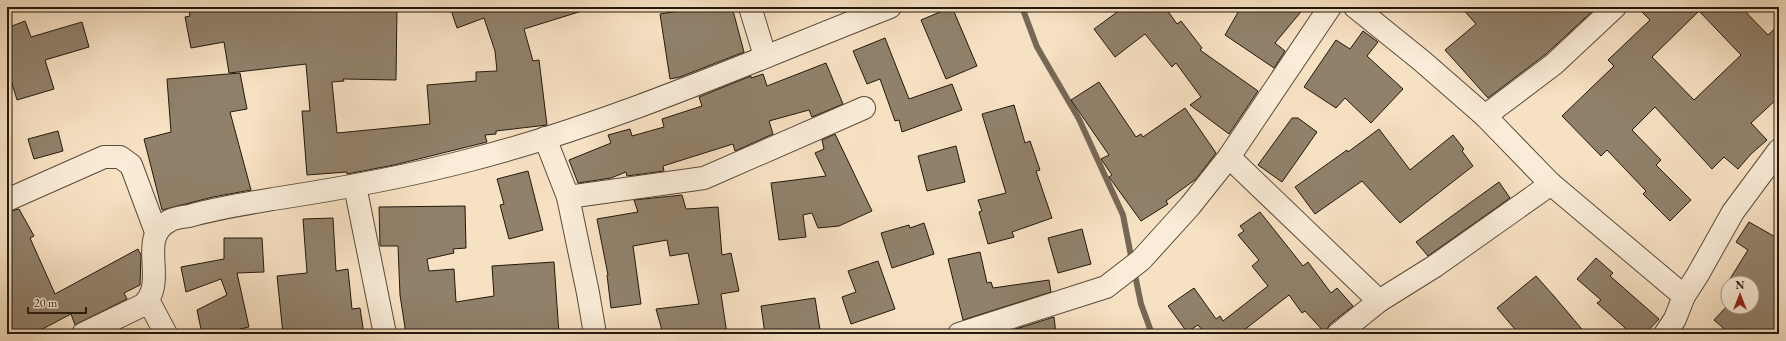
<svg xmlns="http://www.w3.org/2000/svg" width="1786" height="341" font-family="'EB Garamond',serif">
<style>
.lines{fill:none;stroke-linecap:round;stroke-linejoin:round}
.stream{stroke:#776855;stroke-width:6}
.building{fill:#91816b;stroke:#23190c;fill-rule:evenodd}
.minor-casing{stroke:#584b3a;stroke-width:24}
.minor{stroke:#faecd8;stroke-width:22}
</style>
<rect width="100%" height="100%" fill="#f7e1c3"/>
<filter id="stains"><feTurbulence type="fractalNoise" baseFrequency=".005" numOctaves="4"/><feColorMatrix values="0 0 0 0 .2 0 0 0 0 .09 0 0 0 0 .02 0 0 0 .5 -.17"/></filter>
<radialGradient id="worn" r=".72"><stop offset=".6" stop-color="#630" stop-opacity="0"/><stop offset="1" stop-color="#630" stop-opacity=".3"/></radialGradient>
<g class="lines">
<!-- stream -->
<g class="stream">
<path d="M1022,7L1037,47L1079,119L1123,215L1132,261"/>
<path d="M1134,270L1141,304L1152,334"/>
</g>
</g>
<!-- building -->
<g class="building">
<path d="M199,7H397L396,80L343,79L344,81L332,82L337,133L430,124L427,85L476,81V72L497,71L495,51L484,18L457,28L450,7H582V11L524,29L533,61L539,60L547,125L496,131V134L485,135L487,142L394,165L347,174V172L307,175L302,111H310L306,64L229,73L224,42L191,48L185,17L190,16L189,9Z"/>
<path d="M704,7H732L744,52L680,77L670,79L660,14Z"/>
<path d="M952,7L977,66L946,79L921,20Z"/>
<path d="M1124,7H1165L1177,24L1181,21L1202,48L1200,50L1258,91L1229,134L1190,105L1201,97L1176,63L1172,67L1145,34L1115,57L1094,29Z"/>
<path d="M1241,7H1305L1275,43L1285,51L1274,68L1225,35Z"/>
<path d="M1461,7H1597L1546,54L1488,98L1445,50L1476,24Z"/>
<path d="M1637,7H1741L1768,35L1779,25V97L1751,123L1767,140L1751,154L1738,169L1724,157L1712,169L1655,107L1632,130L1661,160L1656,165L1691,200L1670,221L1643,194L1646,191L1607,150L1601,156L1562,116L1614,66L1608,60L1650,20ZM1699,11L1741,55L1694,100L1652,57Z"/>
<path d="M25,21L31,37L82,22L89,47L45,60L54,89L17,100L7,67V28Z"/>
<path d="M1363,31L1378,42L1367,56L1403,89L1371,123L1345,98L1336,108L1304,87L1336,40L1350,49Z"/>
<path d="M885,38L909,99L952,84L962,110L902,132L899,120L895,121L880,79L867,84L853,51Z"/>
<path d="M826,63L843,104L812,117L809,110L769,121L773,134L735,151L733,144L663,166L664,171L627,176L626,172L611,178L578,183L569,160L611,143L608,135L630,129L632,136L664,127L662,119L702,106L699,97L751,76V78L763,74L767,86Z"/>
<path d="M240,73L247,109L230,112L251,190L213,197L162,210L144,139L171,132L167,79Z"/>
<path d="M1099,82L1136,137L1141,134L1143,137L1185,108L1216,153L1196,179L1166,201L1168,204L1141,221L1109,177L1112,175L1101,159L1109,155L1071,100Z"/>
<path d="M1014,105L1025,143L1030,141L1040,170L1036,171L1052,218L1012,232L1014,237L988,244L979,212L982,211L978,200L1006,193L982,114Z"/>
<path d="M1292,118H1298L1317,132L1282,182L1258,165Z"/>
<path d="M1379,129L1410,170L1453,135L1464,149L1462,151L1473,166L1400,223L1362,181L1315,214L1295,187L1347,150L1348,152Z"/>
<path d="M58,131L63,151L34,159L28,139Z"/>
<path d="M835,134L872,211L839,226L818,228L812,213L803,215L806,237L779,240L771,183L826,176L815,153L824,149L822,140Z"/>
<path d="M956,146L965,182L927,191L918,156Z"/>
<path d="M528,171L543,230L509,239L500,205L504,204L497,179Z"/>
<path d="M1499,182L1510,198L1428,256L1416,242Z"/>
<path d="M682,195L686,209L718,207L722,255L731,253L739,291L721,294L727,334H663L656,309L699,304L688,253L670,256L667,240L633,246L641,304L611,308L607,275H608L597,219L638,212L634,200Z"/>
<path d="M465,206L466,248L453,249L454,253L427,259L429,271L454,269L456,302L494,296L492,266L554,262L559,334H406L400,295L398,246H380L379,207Z"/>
<path d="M19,209L34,236L30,238L55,294L138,249L141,255L140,285L124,293L127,299L75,325L71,314L33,334H7V212Z"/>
<path d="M1260,212L1303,266L1308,262L1331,293L1337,288L1353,306L1330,324L1327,329L1326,334L1305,311L1302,313L1289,295L1239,334H1197L1202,330L1198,325L1187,332L1168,306L1194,288L1216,319L1220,316L1223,321L1268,286L1252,266L1259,260L1238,235L1244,231L1240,226Z"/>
<path d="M333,218L336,271L348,269L352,309L360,308L364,334H283L277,276L307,273L303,219Z"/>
<path d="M1749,222L1779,239V334H1730L1714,320L1728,305V307H1752V283L1728,282L1748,250L1736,242Z"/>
<path d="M924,223L934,254L892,268L881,233L909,225L910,228Z"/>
<path d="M1082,229L1091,264L1058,273L1048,238Z"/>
<path d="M224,238H262L264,272L237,273L249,327L218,334H202L197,310L227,295L221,279L186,292L181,267L224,259Z"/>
<path d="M980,252L987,283L991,282L993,288L1049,280L1051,292L963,320L948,259Z"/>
<path d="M1596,258L1613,273L1610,276L1659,319L1645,334H1632L1597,303L1601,300L1577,279Z"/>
<path d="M878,261L895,309L851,324L842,297L856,292L848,271Z"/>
<path d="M1536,276L1553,295L1586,334H1519L1497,308Z"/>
<path d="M815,298L820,330L793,334H765L761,306Z"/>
<path d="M1054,317L1056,334H1000Z"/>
</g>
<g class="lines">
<!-- minor casing -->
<g class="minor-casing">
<g id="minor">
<path d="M750,7L765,56"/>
<path d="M1355,7L1422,61L1485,116L1551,184L1684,296"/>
<path d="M1485,116L1554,64L1615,7"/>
<path d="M545,138L568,197L588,293L595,334"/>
<path d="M1229,157L1379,301"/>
<path d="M355,186L385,334"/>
<path d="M568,197L704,178L864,108"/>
<path d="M7,200L104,157H120L131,165L156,232"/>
<path d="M148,300L166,334"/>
<path d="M83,334L143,305C169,282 136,238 169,221C174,218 183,217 189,216C217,208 245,204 273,199C339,189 405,177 470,160C614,123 752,61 890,7"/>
<path d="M959,334L1106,287L1141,260L1190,206L1229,157L1330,7"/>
<path d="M1338,334L1379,301L1435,266L1551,184"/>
<path d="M1665,334L1675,319L1684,296L1697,276L1733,212L1779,150"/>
</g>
</g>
<!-- minor -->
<use href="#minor" class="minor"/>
</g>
<!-- margin -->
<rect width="1786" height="341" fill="none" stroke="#f7e1c3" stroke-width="24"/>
<rect x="8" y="8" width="1770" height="325" fill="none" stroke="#23190c" stroke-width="2"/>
<rect x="12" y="12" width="1762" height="317" fill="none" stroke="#23190c"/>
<!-- north arrow -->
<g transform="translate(1740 295)"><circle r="19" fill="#faecd8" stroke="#a49886"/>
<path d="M0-3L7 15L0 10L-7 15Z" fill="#8f2418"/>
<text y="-6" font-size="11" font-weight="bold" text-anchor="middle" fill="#23190c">N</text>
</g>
<!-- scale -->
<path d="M28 307v6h58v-6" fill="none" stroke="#23190c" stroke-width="2"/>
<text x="34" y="307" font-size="12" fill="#23190c" stroke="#faecd8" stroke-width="3" paint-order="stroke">20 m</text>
<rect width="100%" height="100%" filter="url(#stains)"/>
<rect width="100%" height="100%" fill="url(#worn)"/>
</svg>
